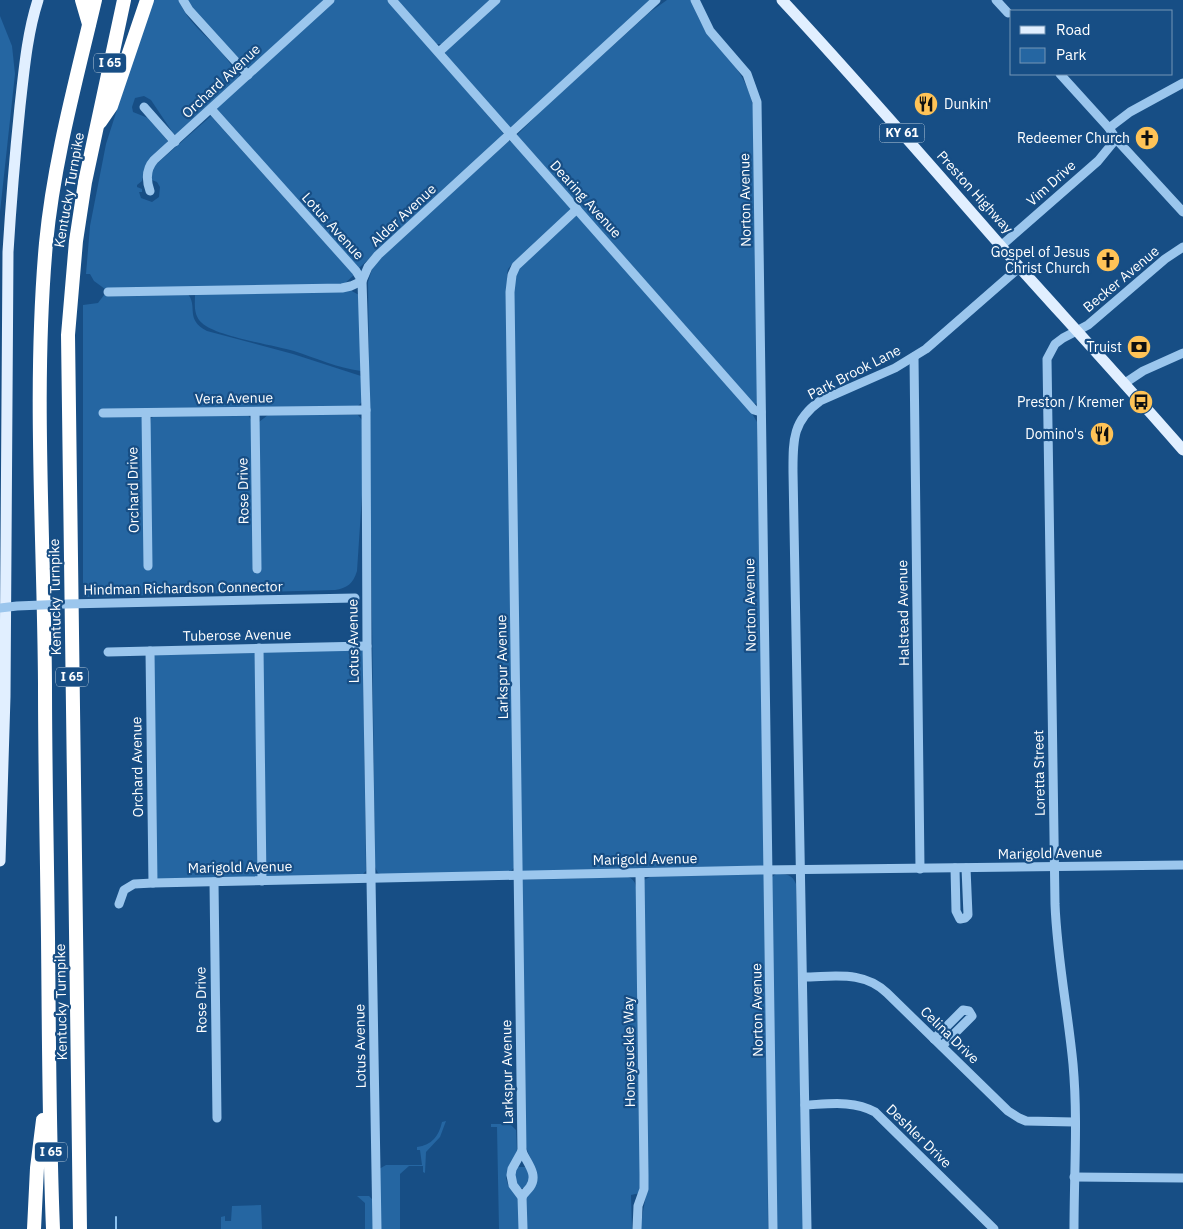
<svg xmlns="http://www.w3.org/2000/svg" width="1183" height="1229" font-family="'IBM Plex Sans',sans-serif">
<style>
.green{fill:#2566a2}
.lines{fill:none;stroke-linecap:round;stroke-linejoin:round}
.stream{stroke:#8dc2f0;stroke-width:2}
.minor{stroke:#9bc6ed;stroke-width:9}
.major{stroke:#e1efff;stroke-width:11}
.highway{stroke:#fff;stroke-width:14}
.minor-bridge{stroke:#9bc6ed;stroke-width:9}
.labels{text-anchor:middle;stroke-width:4.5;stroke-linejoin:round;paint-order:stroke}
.shield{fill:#174e85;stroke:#b9cada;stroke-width:1}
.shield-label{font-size:12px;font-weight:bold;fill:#fff}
.street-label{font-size:14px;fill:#fff;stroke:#174e85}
.poi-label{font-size:14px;fill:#fff;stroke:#174e85;text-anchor:end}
</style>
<rect width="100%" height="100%" fill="#174e85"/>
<!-- green -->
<g class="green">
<path d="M152,0H179C186,21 208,37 222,53C228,60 233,68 239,75L238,79L176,135L173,133L151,100L144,96L135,98L132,107L133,112L148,118L168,141L144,170L142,181L137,185V187L142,189V192H139L141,198L152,202L159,197L160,187L157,182L152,180L151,176L153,167L211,116L354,275L343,285L192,289H105L94,281L90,274H86L90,226L106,144Z"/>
<path d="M187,0H325L250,67H247C226,46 203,25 187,0Z"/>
<path d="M333,0H388L503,133L502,137L359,268H357L215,109Z"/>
<path d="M395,0H492L443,44H436Z"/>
<path d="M499,0H654L510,128L446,56L445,52Z"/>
<path d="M667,0H692C695,9 698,18 703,26C723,55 744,68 753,105L758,403L754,404L517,135L543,109L650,12Z"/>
<path d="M0,16L12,46L15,74L0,212Z"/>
<path d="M509,141L512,142L570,206L571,209L553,229L512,264L508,269L507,274L514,868L510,872L383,875L378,873L375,867L368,282L373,266L380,258Z"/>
<path d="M576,216H578L750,410L757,422L766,867L526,873L521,870L513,281L522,264Z"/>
<path d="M350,290L359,295L361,371C337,368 316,358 294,351C273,345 215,336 202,323C193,315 195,304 195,294Z"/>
<path d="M187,293C199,306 184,319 207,331L293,354L361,376L362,402L357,407L135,416L141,417L150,424L151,418L155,416L248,415L252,421L259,422L268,415H358L362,420L363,480L357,571C353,584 347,588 335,590L83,597V305L98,303L104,295Z"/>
<path d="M363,649L366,871L362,875L268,878L266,876L262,651Z"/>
<path d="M255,653L258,874L257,878L158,880L155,876L153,656L155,655Z"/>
<path d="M764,874L766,878L768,1229H640L647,1189L644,880L652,876Z"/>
<path d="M776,874C786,874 792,874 796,884L803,1229H775L772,877Z"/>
<path d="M628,877C637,880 636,888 637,897L641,1157L640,1193L631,1195L632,1229H526C525,1219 523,1207 526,1198C529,1190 537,1187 537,1178C537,1168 528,1155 525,1144L522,880Z"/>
<path d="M446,1121L440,1137L426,1152L425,1173L423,1172V1166H409L400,1174V1229H381L379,1169L386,1165H422L420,1150H417V1147C432,1145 439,1136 442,1122Z"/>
<path d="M493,1124H510L516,1130L517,1151L506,1178L508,1185L516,1194L518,1198L520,1229H499L497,1127H491V1124Z"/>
<path d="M519,1167H527L531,1175L525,1188H519L513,1172L516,1168Z"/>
<path d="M357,1196H369L372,1199L373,1229H365V1203Z"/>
<path d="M261,1205L262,1229H221V1217L225,1216V1221H231L232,1206Z"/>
</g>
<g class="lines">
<!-- stream -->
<path class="stream" d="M116,1217V1229"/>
<!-- minor -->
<g class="minor">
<path d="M183,0L189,10L248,75"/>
<path d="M392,0L754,410L761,412"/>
<path d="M695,0L710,31L747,74L757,102L773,1229"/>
<path d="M996,0L1008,13"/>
<path d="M439,52L496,0"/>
<path d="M1060,74L1109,128L1116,139L1183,212"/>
<path d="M144,107L175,142"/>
<path d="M211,109L356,271L362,281L366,410L367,646L377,1229"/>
<path d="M1109,128L1130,112L1183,83"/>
<path d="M150,191C146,180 146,169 154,160L330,0"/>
<path d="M1002,245L1098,161L1116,139"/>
<path d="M108,292L342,288L351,286L362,281L368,267L378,255L656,0"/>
<path d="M914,357L920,869"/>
<path d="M1125,383L1143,371L1183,353"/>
<path d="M255,412L257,569"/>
<path d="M103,413L366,410"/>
<path d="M146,413L148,566"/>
<path d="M259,648L262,881"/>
<path d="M150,651L153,883"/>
<path d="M108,652L367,646"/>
<path d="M955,868L956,911L960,919L965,918L968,915L966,868"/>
<path d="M214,882L217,1118"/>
<path d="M119,904L124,890L134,884L153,883L760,870L1183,865"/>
<path d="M803,977C834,977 863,970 887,993L1008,1111L1019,1118L1026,1121L1074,1122"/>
<path d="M934,1039L963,1010L969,1011L972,1016L942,1046"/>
<path d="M805,1105C829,1104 853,1100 875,1112L994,1229"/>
<path d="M522,1151L512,1169L511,1175L513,1185L522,1197L523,1229"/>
<path d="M1074,1177L1183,1178"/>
<path d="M522,1197C524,1193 528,1190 530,1187C539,1174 526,1162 522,1151L510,292L512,275L516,266L577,209"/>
<path d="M637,1229L638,1206L644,1189V1175L640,873"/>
<path d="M807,1229L793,472C793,441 792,421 820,401L895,368L926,349L1020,267"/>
<path d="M1074,1229C1074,1174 1078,1119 1073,1064C1068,1011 1057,958 1055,904L1047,359L1055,344L1063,338L1088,325L1165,259L1183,247"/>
</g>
<!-- major -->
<g class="major">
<path d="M782,0C864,88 942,179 1021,269C1075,329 1130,389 1183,450"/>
<path d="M0,861L5,696L8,252C11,203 15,155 20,106C24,71 27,34 38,0"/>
</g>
<!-- highway -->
<g class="highway">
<path d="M82,0L89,24"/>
<path d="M100,122L111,106L147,0"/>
<path d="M34,1229L37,1168L43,1120"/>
<path d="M53,1229C49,1132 49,1035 48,938C47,853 45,768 45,683C44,537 33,389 46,243C54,160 76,81 95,0"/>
<path d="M80,1229L68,335L76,241L85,182L124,0"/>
</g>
<!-- minor-bridge -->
<path class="minor-bridge" d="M0,608L17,606L66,604L355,598"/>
</g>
<!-- icons -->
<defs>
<g id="restaurant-disc" transform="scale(1.25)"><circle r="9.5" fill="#ffc357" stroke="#174e85"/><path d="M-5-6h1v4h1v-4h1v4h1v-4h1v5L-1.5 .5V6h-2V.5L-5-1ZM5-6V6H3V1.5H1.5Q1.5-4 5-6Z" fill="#111"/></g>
<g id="church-disc" transform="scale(1.25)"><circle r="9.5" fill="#ffc357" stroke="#174e85"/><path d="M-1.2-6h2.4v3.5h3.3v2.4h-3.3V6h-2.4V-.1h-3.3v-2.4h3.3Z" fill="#111"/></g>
<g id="bank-disc" transform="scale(1.25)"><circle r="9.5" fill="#ffc357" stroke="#174e85"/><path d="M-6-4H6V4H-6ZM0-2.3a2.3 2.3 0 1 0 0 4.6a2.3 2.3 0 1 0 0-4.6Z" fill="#111"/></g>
<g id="bus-disc" transform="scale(1.25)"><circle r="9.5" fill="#ffc357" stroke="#174e85"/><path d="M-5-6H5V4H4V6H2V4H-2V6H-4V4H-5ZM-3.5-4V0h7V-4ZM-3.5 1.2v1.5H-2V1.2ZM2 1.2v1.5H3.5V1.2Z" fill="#111"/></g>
</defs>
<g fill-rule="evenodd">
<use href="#restaurant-disc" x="926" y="104"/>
<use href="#church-disc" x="1147" y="138"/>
<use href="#church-disc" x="1108" y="260"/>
<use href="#bank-disc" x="1139" y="347"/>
<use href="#bus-disc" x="1141" y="402"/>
<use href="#restaurant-disc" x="1102" y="434"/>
</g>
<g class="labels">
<!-- shield labels -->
<g class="shield">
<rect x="94" y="53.5" width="32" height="19" rx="4"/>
<rect x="879.5" y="123.5" width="45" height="19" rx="4"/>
<rect x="56" y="667.5" width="32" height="19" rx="4"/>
<rect x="35" y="1142.5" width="32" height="19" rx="4"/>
</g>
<g class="shield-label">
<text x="110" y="67">I 65</text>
<text x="902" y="137">KY 61</text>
<text x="72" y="681">I 65</text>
<text x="51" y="1156">I 65</text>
</g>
<!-- street labels -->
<g class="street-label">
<text transform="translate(221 81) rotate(-43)" y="5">Orchard Avenue</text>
<text transform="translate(1051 183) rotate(-42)" y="5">Vim Drive</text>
<text transform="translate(69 190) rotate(-80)" y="5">Kentucky Turnpike</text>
<text transform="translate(975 192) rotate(48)" y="5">Preston Highway</text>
<text transform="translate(586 199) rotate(48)" y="5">Dearing Avenue</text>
<text transform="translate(745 200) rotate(-91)" y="5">Norton Avenue</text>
<text transform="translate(403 215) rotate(-43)" y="5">Alder Avenue</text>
<text transform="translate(333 226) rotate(48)" y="5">Lotus Avenue</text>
<text transform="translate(1121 279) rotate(-40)" y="5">Becker Avenue</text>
<text transform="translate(854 372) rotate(-27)" y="5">Park Brook Lane</text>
<text transform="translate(234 398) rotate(-1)" y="5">Vera Avenue</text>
<text transform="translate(133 490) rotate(-91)" y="5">Orchard Drive</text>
<text transform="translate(243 491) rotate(-91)" y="5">Rose Drive</text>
<text transform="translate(183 588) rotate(-1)" y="5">Hindman Richardson Connector</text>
<text transform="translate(55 597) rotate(-91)" y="5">Kentucky Turnpike</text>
<text transform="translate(750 605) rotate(-91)" y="5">Norton Avenue</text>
<text transform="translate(903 613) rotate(-91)" y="5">Halstead Avenue</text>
<text transform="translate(237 635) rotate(-1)" y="5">Tuberose Avenue</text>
<text transform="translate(353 641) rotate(-91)" y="5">Lotus Avenue</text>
<text transform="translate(502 667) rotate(-91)" y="5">Larkspur Avenue</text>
<text transform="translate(137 767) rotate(-91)" y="5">Orchard Avenue</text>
<text transform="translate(1039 773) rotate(-91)" y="5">Loretta Street</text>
<text transform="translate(1050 853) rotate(-1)" y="5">Marigold Avenue</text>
<text transform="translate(645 859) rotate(-1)" y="5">Marigold Avenue</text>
<text transform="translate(240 867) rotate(-1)" y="5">Marigold Avenue</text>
<text transform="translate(201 1000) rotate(-91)" y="5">Rose Drive</text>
<text transform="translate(61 1002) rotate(-91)" y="5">Kentucky Turnpike</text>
<text transform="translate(757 1010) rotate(-91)" y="5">Norton Avenue</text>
<text transform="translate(950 1035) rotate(44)" y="5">Celina Drive</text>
<text transform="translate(360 1046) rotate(-91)" y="5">Lotus Avenue</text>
<text transform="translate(629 1052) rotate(-91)" y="5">Honeysuckle Way</text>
<text transform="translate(507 1072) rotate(-91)" y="5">Larkspur Avenue</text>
<text transform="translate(919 1136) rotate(44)" y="5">Deshler Drive</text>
</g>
<!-- poi labels -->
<g class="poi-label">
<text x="944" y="109" text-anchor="start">Dunkin'</text>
<text x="1130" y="143">Redeemer Church</text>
<text x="1090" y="257">Gospel of Jesus<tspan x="1090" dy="16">Christ Church</tspan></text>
<text x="1122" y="352">Truist</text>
<text x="1124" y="407">Preston / Kremer</text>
<text x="1084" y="439">Domino's</text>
</g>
</g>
<!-- legend -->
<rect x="1010" y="10" width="162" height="65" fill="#174e85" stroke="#7495b6"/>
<rect x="1020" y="26" width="25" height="8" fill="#e1efff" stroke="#7495b6"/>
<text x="1056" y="35" font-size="15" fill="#ffffff">Road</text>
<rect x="1020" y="48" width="25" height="15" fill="#2566a2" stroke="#7495b6"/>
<text x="1056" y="60" font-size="15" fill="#ffffff">Park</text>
</svg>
